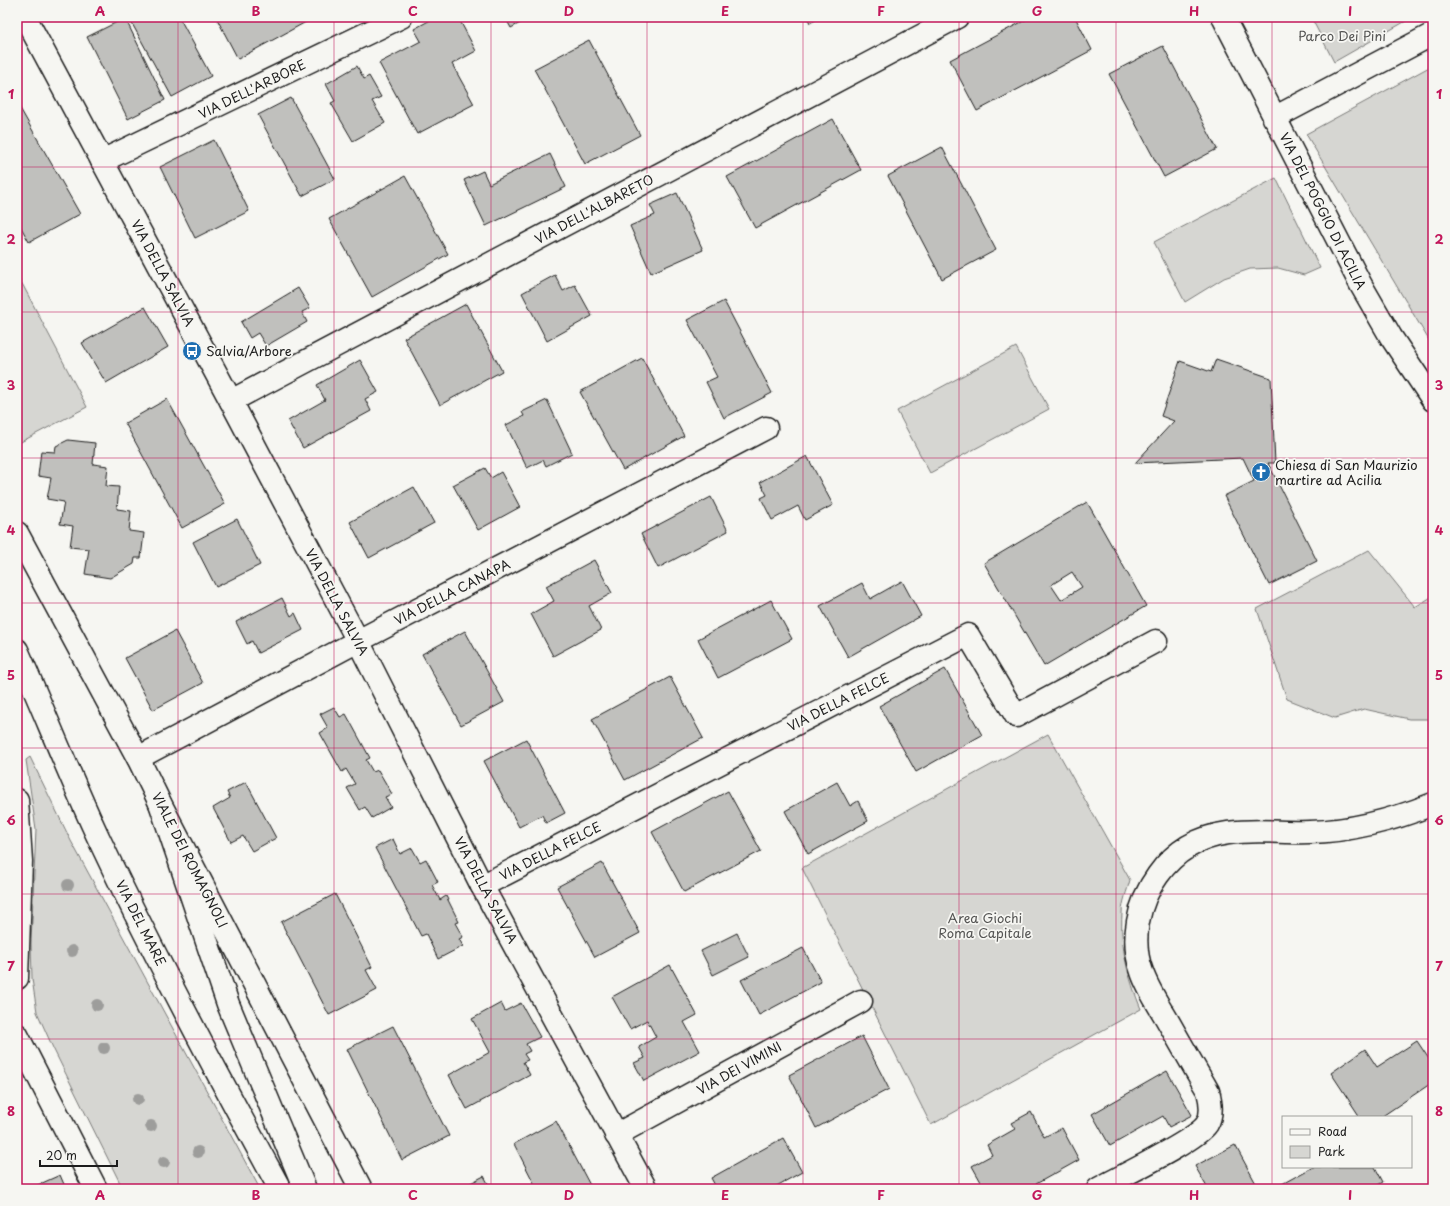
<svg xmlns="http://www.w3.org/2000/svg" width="1450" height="1206" font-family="'Playpen Sans',sans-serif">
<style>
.green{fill:#d6d6d2;stroke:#797977}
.building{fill:#c0c0bd;stroke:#1c1c1c;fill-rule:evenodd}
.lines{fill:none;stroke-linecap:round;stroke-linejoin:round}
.street-casing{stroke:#1c1c1c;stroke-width:25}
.secondary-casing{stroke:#1c1c1c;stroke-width:25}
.primary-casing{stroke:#1c1c1c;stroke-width:25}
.street{stroke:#f6f6f2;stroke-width:22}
.secondary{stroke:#f6f6f2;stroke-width:22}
.primary{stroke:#f6f6f2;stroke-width:22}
.tree{fill:#9d9d9b}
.grid{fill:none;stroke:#c2185b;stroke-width:1;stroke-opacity:0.55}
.labels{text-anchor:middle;stroke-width:3.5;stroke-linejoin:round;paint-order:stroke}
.park-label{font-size:13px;fill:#545453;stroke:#f6f6f2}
.street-label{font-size:13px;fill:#1c1c1c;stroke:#f6f6f2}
.poi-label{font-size:13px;fill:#1c1c1c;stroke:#f6f6f2;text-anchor:start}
.neatline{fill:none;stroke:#c2185b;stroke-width:1.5}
.grid-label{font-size:13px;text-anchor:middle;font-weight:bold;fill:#c2185b}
</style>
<rect width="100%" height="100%" fill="#f6f6f2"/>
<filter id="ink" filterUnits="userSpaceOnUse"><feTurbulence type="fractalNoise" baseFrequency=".025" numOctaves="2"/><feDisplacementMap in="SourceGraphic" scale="8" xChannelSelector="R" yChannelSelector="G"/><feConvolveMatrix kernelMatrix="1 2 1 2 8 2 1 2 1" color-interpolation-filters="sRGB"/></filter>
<g filter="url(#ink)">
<!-- green -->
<g class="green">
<path d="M1311,17H1413L1334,62Z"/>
<path d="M1433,65V347L1306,134Z"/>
<path d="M1276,178L1320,268L1304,275L1278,268L1250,269L1224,278L1185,302L1154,242Z"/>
<path d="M17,274L87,407L17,444Z"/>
<path d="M1016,347L1049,409L930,473L897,411Z"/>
<path d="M1369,550L1415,607L1433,596V719H1409L1364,709L1335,718L1287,699L1257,609Z"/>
<path d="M1048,734L1130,880C1127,891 1122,903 1122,913C1120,948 1128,977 1141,1009L931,1125L802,868Z"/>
<path d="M30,757L71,841L260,1189H123L53,1048L37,1012L32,979L31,943L36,829L26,760Z"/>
</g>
<!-- building -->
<g class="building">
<path d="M179,17L211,76L172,97L129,18Z"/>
<path d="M216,17H315L238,59Z"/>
<path d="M436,17H458L476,51L452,64L474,104L417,134L379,63L421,41L414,29Z"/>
<path d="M505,17H531L511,28Z"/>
<path d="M807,17H821L810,23Z"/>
<path d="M1031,17H1075L1092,50L977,111L950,60Z"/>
<path d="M125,18L165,100L128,119L87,37Z"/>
<path d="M589,40L640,135L585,164L534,69Z"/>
<path d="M1163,46L1217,149L1164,177L1109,74Z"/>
<path d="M357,66L364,79L369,76L381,97L372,101L385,123L353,141L331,103L335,101L326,84Z"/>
<path d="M291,98L335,179L302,196L258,115Z"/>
<path d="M17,103L80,214L29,242L17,220Z"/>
<path d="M833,119L861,170L755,228L727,177Z"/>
<path d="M214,140L249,211L195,238L160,167Z"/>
<path d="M942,147L996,250L942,279L888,176Z"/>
<path d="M550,154L566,187L486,226L464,180L483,171L489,184Z"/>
<path d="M405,176L448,254L372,297L329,219Z"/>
<path d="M677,193L703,250L651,273L630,226L655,215L650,205Z"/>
<path d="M555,275L563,291L575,285L592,316L547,341L522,293Z"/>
<path d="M298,288L310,308L302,312L307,322L266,346L258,333L250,338L241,322Z"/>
<path d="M724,301L772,393L724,418L706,382L717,377L687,320Z"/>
<path d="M466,304L502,371L440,405L404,338Z"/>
<path d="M145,307L168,347L106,383L82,343Z"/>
<path d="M642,358L684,436L623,470L580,392Z"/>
<path d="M1216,359L1271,378L1275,463H1268L1317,561L1269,585L1224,496L1254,481L1243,458L1135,463L1174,421L1161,416L1180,361L1211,372Z"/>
<path d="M360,360L378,392L365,399L371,411L303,448L288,421L325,400L317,385Z"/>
<path d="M167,399L225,504L182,528L125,423Z"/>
<path d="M547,400L572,453L546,466L543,460L527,468L506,425L524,416L522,412Z"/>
<path d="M68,440L95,443L93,464L108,466L106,486L119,487L117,509L131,511L129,531L144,533L141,558H135L134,564L110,578L85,574L89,549L70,547L73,526L60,524L64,502L47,499L51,478L38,476L41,451L55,452L56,446Z"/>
<path d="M807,456L833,505L805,520L798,506L772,520L761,498L767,495L760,482Z"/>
<path d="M485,468L491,478L501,472L520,507L478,530L453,485Z"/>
<path d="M414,487L434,523L369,558L350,522Z"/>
<path d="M711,497L728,531L658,568L641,534Z"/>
<path d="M1087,502L1146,606L1044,666L984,563ZM1072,572L1082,587L1061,600L1051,585Z"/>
<path d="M237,519L260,565L216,587L193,542Z"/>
<path d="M594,560L612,593L589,606L601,630L553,656L531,614L554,601L546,586Z"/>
<path d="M902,581L921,616L848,657L820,606L862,583L870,599Z"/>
<path d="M282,598L291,616L295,613L303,630L258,653L252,641L247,644L236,622Z"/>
<path d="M771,600L792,639L718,678L698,639Z"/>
<path d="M175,631L203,683L153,710L125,658Z"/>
<path d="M465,631L504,702L461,725L422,654Z"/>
<path d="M945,669L982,735L916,772L879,706Z"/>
<path d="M670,677L703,738L625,780L592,719Z"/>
<path d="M334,707L340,717L346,714L370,758L366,760L373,772L378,770L392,794L385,797L391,807L372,818L365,807L360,810L347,788L355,784L346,769L342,772L320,733L328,728L320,714Z"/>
<path d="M526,739L565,813L546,823L542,815L519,827L484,761Z"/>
<path d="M246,782L276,838L252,851L243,836L231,842L213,808L230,798L227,792Z"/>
<path d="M837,782L850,806L858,801L868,821L808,854L785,811Z"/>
<path d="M728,791L761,851L684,892L652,832Z"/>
<path d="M393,839L400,854L412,848L420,862L426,859L438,882L432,885L440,900L446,896L459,922L455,923L463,937L459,939L463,946L438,959L426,934L421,936L375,848Z"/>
<path d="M602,863L640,933L595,957L557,887Z"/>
<path d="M335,894L372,967L366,970L377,990L329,1015L281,922Z"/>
<path d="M737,933L749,957L713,975L701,951Z"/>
<path d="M803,948L821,982L759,1015L741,980Z"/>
<path d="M670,965L697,1015L684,1022L700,1051L644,1081L634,1063L645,1058L639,1047L656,1037L647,1020L630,1029L612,997Z"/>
<path d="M501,1003L505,1011L521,1003L540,1037L526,1044L530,1051L524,1054L528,1060L523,1062L530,1075L467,1109L449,1075L490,1052L472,1019Z"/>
<path d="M393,1026L449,1136L402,1160L347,1049Z"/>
<path d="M862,1036L889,1089L816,1128L789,1075Z"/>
<path d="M1417,1041L1433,1065V1082L1381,1117H1360L1331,1073L1365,1049L1377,1067Z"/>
<path d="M1167,1071L1192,1115L1169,1127L1163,1116L1110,1146L1092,1114Z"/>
<path d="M1031,1112L1044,1137L1062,1128L1079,1160L1027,1189H1005L1003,1187L999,1189H985L972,1166L992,1155L987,1145L1015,1129L1011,1123Z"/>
<path d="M556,1121L592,1189H537L514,1144Z"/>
<path d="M783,1138L802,1172L771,1189H717L711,1178Z"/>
<path d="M1235,1145L1259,1189H1208L1195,1166Z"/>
<path d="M1313,1167H1375L1383,1182L1371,1189H1273Z"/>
<path d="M60,1175L66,1189H29Z"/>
<path d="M484,1176L491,1189H459Z"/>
</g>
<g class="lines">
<!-- street casing -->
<g class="street-casing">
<g id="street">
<path d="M25,17L231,401L358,641L482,886L646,1189"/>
<path d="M1223,17L1361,285L1391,337L1433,400"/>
<path d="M1274,118L1433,34"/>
<path d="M102,161L401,17"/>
<path d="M231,401L957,17"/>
<path d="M138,758L358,641L766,428"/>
<path d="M482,886L968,635L1016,716L1156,641"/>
<path d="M616,1135L861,1001"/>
<path d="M1098,1189C1119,1177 1196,1141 1207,1124C1213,1114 1211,1102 1208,1091C1195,1069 1182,1046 1169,1023C1160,1007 1148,990 1142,972C1130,940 1138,902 1158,875C1175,851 1199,837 1228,833C1256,829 1283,833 1310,832C1353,831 1393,820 1433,804"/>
</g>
</g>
<!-- secondary casing -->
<g class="secondary-casing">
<g id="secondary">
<path d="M17,533L138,758L160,803L361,1189"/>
<path d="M17,800L21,861L17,978"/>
<path d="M17,1035L96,1189"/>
</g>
</g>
<!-- primary casing -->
<g class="primary-casing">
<g id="primary">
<path d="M17,650C45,713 70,777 99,839C155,958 217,1074 280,1189"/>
<path d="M160,803L228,1004L305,1189"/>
</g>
</g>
<!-- street -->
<use href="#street" class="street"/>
<!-- secondary -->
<use href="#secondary" class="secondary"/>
<!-- primary -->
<use href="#primary" class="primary"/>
</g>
<!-- trees -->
<g class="tree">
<circle cx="68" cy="885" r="6"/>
<circle cx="72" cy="951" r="6"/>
<circle cx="97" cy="1005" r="6"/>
<circle cx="104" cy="1048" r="6"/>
<circle cx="138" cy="1099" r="6"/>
<circle cx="151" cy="1126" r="6"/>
<circle cx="198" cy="1152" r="6"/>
<circle cx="164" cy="1162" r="6"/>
</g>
</g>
<!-- grid -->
<path class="grid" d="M178,17V1189M334,17V1189M491,17V1189M647,17V1189M803,17V1189M959,17V1189M1116,17V1189M1272,17V1189M17,167H1433M17,312H1433M17,458H1433M17,603H1433M17,748H1433M17,894H1433M17,1039H1433"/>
<!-- icons -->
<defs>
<g id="bus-disc" transform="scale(1)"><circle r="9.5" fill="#1f6fb2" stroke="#f6f6f2"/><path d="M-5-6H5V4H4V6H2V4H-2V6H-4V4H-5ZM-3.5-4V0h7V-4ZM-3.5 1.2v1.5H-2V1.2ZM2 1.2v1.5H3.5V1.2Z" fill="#fff"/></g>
<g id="church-disc" transform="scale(1)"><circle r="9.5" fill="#1f6fb2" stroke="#f6f6f2"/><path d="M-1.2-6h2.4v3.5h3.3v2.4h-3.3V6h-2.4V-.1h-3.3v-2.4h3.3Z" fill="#fff"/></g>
</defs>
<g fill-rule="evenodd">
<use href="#bus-disc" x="192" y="351"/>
<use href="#church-disc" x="1261" y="472"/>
</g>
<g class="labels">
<!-- park labels -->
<g class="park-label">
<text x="1342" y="41">Parco Dei Pini</text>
<text x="985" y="923">Area Giochi<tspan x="985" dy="15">Roma Capitale</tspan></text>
</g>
<!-- street labels -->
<g class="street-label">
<text transform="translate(252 89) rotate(-26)" y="5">VIA DELL'ARBORE</text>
<text transform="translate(594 209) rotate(-28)" y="5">VIA DELL'ALBARETO</text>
<text transform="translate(1323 211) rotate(63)" y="5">VIA DEL POGGIO DI ACILIA</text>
<text transform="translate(163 273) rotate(62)" y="5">VIA DELLA SALVIA</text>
<text transform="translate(452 592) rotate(-27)" y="5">VIA DELLA CANAPA</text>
<text transform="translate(337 602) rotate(62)" y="5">VIA DELLA SALVIA</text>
<text transform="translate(838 702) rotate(-27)" y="5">VIA DELLA FELCE</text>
<text transform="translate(550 851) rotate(-27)" y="5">VIA DELLA FELCE</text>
<text transform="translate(190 860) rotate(63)" y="5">VIALE DEI ROMAGNOLI</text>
<text transform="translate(486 890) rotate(62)" y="5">VIA DELLA SALVIA</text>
<text transform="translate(141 923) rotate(63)" y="5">VIA DEL MARE</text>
<text transform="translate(739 1068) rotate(-29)" y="5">VIA DEI VIMINI</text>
</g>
<!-- poi labels -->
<g class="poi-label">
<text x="206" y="356">Salvia/Arbore</text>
<text x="1275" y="470">Chiesa di San Maurizio<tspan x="1275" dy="15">martire ad Acilia</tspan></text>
</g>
</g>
<!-- margin -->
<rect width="1450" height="1206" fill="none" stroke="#f6f6f2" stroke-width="44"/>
<!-- legend -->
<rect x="1282" y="1116" width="130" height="52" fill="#f6f6f2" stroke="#9f9f9c"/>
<rect x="1290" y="1129" width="20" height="6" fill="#f6f6f2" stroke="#9f9f9c"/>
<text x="1318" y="1136" font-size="12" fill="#1c1c1c">Road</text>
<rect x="1290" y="1146" width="20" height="12" fill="#d6d6d2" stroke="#9f9f9c"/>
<text x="1318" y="1156" font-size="12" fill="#1c1c1c">Park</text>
<!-- scale -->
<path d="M40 1160v6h77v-6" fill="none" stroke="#1c1c1c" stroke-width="2"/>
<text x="46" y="1160" font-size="12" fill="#1c1c1c" stroke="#f6f6f2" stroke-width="3" paint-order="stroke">20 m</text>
<rect x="22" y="22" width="1406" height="1162" class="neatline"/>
<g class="grid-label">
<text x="100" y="16">A</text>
<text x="256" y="16">B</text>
<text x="413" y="16">C</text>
<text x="569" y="16">D</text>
<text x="725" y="16">E</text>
<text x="881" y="16">F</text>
<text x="1037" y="16">G</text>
<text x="1194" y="16">H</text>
<text x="1350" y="16">I</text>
<text x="11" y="99">1</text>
<text x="1439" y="99">1</text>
<text x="11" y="244">2</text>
<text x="1439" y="244">2</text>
<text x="11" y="390">3</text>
<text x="1439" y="390">3</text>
<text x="11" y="535">4</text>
<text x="1439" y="535">4</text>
<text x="11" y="680">5</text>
<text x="1439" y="680">5</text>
<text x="11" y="825">6</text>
<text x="1439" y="825">6</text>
<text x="11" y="971">7</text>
<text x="1439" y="971">7</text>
<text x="11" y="1116">8</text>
<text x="1439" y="1116">8</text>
<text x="100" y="1200">A</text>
<text x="256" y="1200">B</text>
<text x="413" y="1200">C</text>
<text x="569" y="1200">D</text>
<text x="725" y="1200">E</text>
<text x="881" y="1200">F</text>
<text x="1037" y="1200">G</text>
<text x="1194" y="1200">H</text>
<text x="1350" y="1200">I</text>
</g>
</svg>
